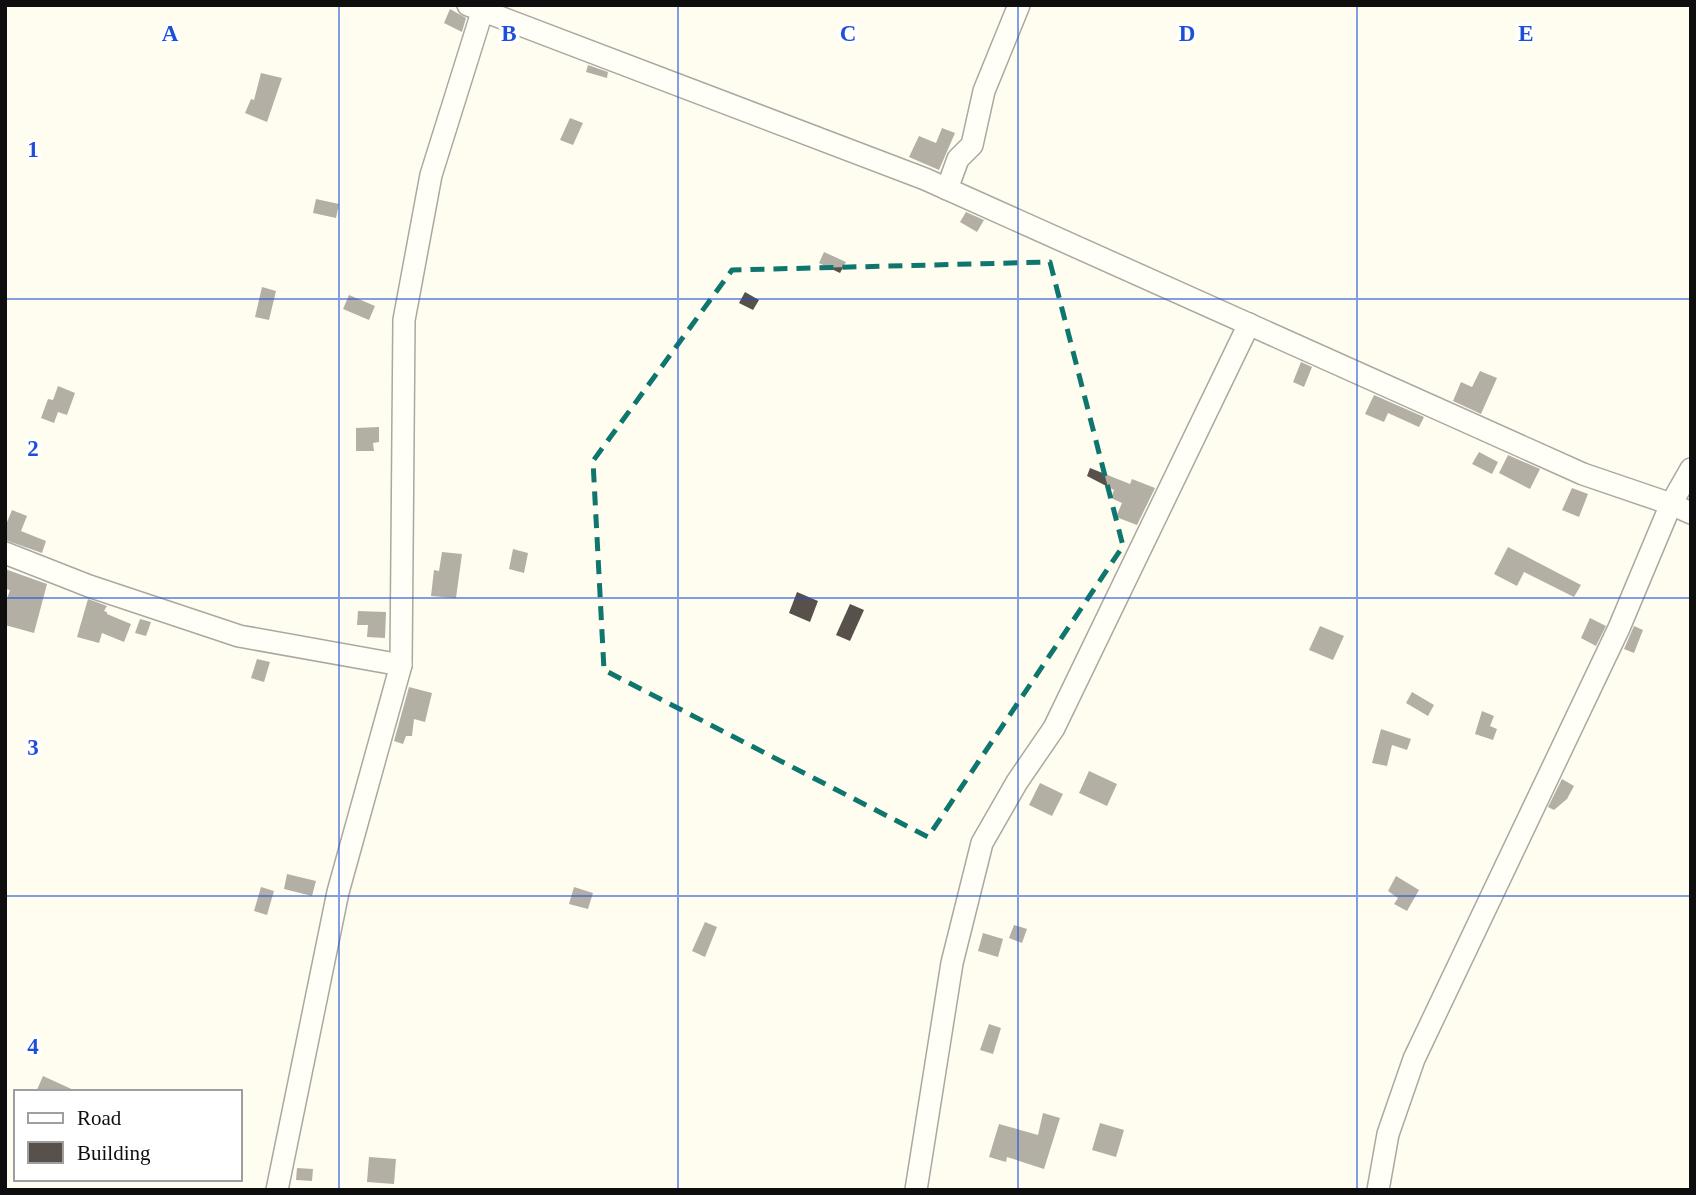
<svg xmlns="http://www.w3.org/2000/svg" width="1696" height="1195" font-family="Georgia,serif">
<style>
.building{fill:#57504b}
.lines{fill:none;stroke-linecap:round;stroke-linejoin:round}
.minor-casing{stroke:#414141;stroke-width:24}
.minor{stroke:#fff;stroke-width:21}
.marked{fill:none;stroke:#0f766e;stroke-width:5;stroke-dasharray:14 9;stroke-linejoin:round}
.grid{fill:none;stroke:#1d4ed8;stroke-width:2;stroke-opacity:0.55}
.grid-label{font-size:23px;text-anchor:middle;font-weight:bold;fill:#1d4ed8;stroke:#fff;stroke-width:7;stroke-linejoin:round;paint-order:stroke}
</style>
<rect width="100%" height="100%" fill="#fffdf0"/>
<!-- building -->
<g class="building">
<path d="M450,9L466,18L462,32L444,23Z"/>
<path d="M588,65L608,72L607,78L586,72Z"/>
<path d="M261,73L282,78L267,122L245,113L251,99L254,100Z"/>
<path d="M570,118L583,123L573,145L560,140Z"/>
<path d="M942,128L955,133L939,170L909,157L919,136L936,143Z"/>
<path d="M316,199L339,204L336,218L313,213Z"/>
<path d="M966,212L984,220L977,232L960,222Z"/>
<path d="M824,252L846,262L840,273L819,263Z"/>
<path d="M262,287L276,291L269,320L255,317Z"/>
<path d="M745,292L759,300L753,310L739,303Z"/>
<path d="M349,295L375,306L369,320L343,309Z"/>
<path d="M1301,362L1312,367L1304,387L1293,382Z"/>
<path d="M1480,371L1497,378L1481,414L1453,401L1461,382L1472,387Z"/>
<path d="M58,386L75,393L67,415L58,412L54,423L41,418L48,399L53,400Z"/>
<path d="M1374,395L1424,417L1419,427L1388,413L1384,422L1365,414Z"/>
<path d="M379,427V442L373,443L374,451H356V428Z"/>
<path d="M1479,452L1498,462L1492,474L1472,464Z"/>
<path d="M1508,455L1540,469L1530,489L1499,473Z"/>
<path d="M1090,468L1130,484L1132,479L1155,488L1137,525L1116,517L1122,503L1111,498L1114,490L1087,476Z"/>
<path d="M1572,488L1588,494L1579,517L1562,510Z"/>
<path d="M12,510L27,516L21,531L46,541L42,553L5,540V527Z"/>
<path d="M1508,547L1581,585L1574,597L1524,572L1517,586L1494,574Z"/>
<path d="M513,549L528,553L524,573L509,569Z"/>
<path d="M442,552L462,554L456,598L431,596L434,570L439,571Z"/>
<path d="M5,569L47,584L34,633L5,625V604L10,590L5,589Z"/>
<path d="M797,592L818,601L810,622L789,613Z"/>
<path d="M88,599L107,606L104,611L107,612V614L131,624L124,642L102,633L99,643L77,637Z"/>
<path d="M850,604L864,610L850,641L836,635Z"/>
<path d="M358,611L386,612L385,638L367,637L368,625H357Z"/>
<path d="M1590,618L1606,626L1596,646L1581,638Z"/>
<path d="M140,619L151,622L146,636L135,633Z"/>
<path d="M1320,626L1344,636L1333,660L1309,650Z"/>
<path d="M1634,626L1643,630L1634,653L1624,649Z"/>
<path d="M257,659L270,662L264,682L251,678Z"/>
<path d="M409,687L432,693L425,722L414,719L412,736H406L403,744L394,741Z"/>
<path d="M1412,692L1434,705L1428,716L1406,703Z"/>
<path d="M1482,711L1494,716L1490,726L1497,729L1493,740L1475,734Z"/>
<path d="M1381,729L1411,739L1407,750L1392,745L1387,766L1372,763Z"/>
<path d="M1089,771L1117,784L1107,806L1079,793Z"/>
<path d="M1562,779L1574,786L1567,799L1554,810L1548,807Z"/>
<path d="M1040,783L1063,794L1052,816L1029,805Z"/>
<path d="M287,874L316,881L312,896L284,889Z"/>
<path d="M1396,876L1419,890L1407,911L1394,904L1398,898L1388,891Z"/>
<path d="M261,887L274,891L267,915L254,911Z"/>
<path d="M574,887L593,893L588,909L569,904Z"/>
<path d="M705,922L717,927L705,957L692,951Z"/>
<path d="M1014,925L1027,929L1022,943L1009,938Z"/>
<path d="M983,933L1003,939L998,957L978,951Z"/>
<path d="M989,1024L1001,1028L993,1054L980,1050Z"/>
<path d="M43,1076L78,1092H36Z"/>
<path d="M1043,1113L1060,1118L1044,1169L1007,1157L1006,1162L989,1157L999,1124L1038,1135Z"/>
<path d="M1100,1123L1124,1130L1116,1157L1092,1150Z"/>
<path d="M369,1157L396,1159L394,1184L367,1182Z"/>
<path d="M297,1168L313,1169L312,1181L296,1180Z"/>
</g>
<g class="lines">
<!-- minor casing -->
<g class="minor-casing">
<g id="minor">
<path d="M468,5L925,179L1583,474L1671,504L1691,513"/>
<path d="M947,189L958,159L972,145L984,91L1019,5"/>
<path d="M5,553L89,586L239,636L401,665"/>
<path d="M277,1190L338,892L401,665L404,320L431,175L483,9"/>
<path d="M916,1190L952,963L982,843L1017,782L1054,728L1249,324"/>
<path d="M1378,1190L1388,1134L1414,1059L1619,628L1671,504L1691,469"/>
</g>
</g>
<!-- minor -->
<use href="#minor" class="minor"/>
</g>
<!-- marked area -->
<path d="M0 0H1696V1195H0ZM1050,262L1123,546L928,837L604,670L593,461L732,270Z" fill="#fffdf0" fill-opacity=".55" fill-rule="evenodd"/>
<path class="marked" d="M1050,262L1123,546L928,837L604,670L593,461L732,270Z"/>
<!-- grid -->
<path class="grid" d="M339,5V1190M678,5V1190M1018,5V1190M1357,5V1190M5,299H1691M5,598H1691M5,896H1691"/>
<g class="grid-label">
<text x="170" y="41">A</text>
<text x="509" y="41">B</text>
<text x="848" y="41">C</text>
<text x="1187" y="41">D</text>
<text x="1526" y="41">E</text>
<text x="33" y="157">1</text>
<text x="33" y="456">2</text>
<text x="33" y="755">3</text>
<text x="33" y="1054">4</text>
</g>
<!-- border -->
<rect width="1696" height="1195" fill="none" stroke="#0e0e0e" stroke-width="14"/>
<!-- legend -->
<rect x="14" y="1090" width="228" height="91" fill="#ffffff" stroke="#9f9f9f" stroke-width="2"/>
<rect x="28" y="1113" width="35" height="10" fill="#ffffff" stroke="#9f9f9f" stroke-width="2"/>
<text x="77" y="1125" font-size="21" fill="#0e0e0e">Road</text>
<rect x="28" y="1142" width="35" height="21" fill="#57504b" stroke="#9f9f9f" stroke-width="2"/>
<text x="77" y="1160" font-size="21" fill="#0e0e0e">Building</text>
</svg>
